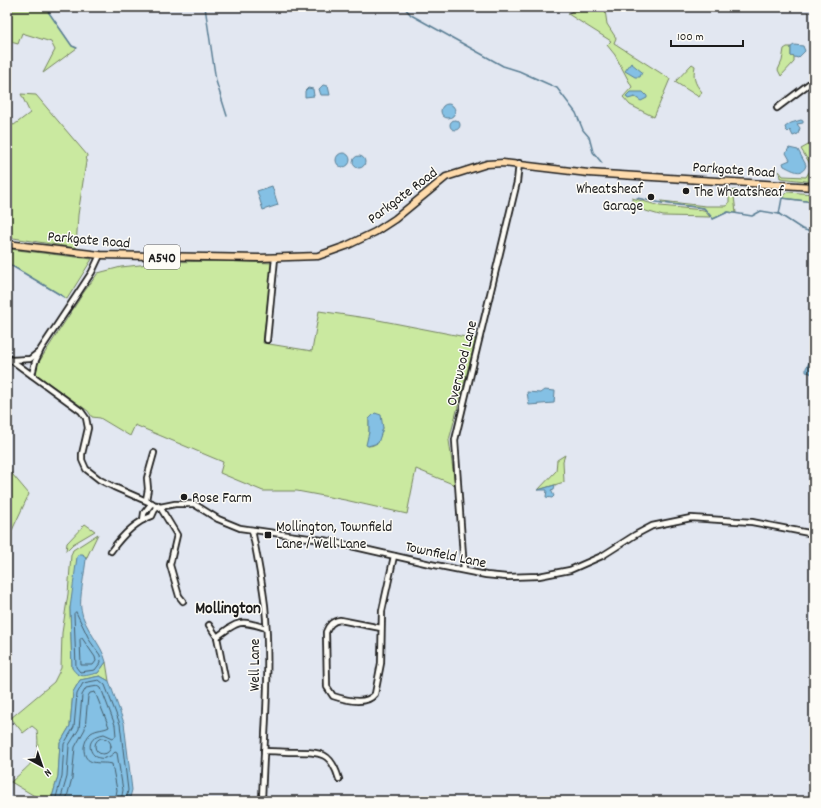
<svg xmlns="http://www.w3.org/2000/svg" width="821" height="808" font-family="Dekko,sans-serif">
<style>
.green{fill:#cae9a0;stroke:#73825e;fill-rule:evenodd}
.water{fill:#84c0e4;stroke:#5a7e94}
.lines{fill:none;stroke-linecap:round;stroke-linejoin:round}
.shore{stroke:#465e6c;stroke-width:1}
.stream{stroke:#5a7e94;stroke-width:1.5}
.minor-casing{stroke:#1c1c1c;stroke-width:8}
.major-casing{stroke:#1c1c1c;stroke-width:9}
.minor{stroke:#fdfcf7;stroke-width:4.5}
.major{stroke:#fedbac;stroke-width:6}
.poi-dot{fill:#1c1c1c;stroke:#fdfcf7;stroke-width:1.5}
.labels{text-anchor:middle;stroke-width:3;stroke-linejoin:round;paint-order:stroke}
.shield{fill:#fdfcf7;stroke:#605f5e;stroke-width:1}
.shield-label{font-size:14px;font-weight:bold;fill:#1c1c1c}
.street-label{font-size:15px;fill:#1c1c1c;stroke:#fdfcf7}
.poi-label{font-size:15px;fill:#1c1c1c;stroke:#fdfcf7;text-anchor:start}
.quarter-label{font-size:17px;font-weight:bold;fill:#1c1c1c;stroke:#fdfcf7}
</style>
<rect width="100%" height="100%" fill="#e2e7f1"/>
<filter id="ink" filterUnits="userSpaceOnUse"><feTurbulence type="fractalNoise" baseFrequency=".025" numOctaves="2"/><feDisplacementMap in="SourceGraphic" scale="8" xChannelSelector="R" yChannelSelector="G"/><feConvolveMatrix kernelMatrix="1 2 1 2 8 2 1 2 1" color-interpolation-filters="sRGB"/></filter>
<g filter="url(#ink)">
<!-- green -->
<g class="green">
<path d="M7,7H45L72,46L77,48L43,73L55,50L51,42L22,33L18,44L7,41Z"/>
<path d="M605,10L607,24L616,38L614,43L670,79L654,117L630,105L623,97L632,87L615,55L607,45L611,41L568,14L572,11Z"/>
<path d="M787,47H791V56L794,57V62L781,76L778,70L782,61L784,49Z"/>
<path d="M692,64L695,66C693,77 694,83 702,92L699,97L675,82Z"/>
<path d="M21,94L36,95L87,155L78,215L76,248L7,237V122L14,125L30,113Z"/>
<path d="M810,144L814,151V182L780,178L779,171L783,176L806,177L811,169L809,162L801,149Z"/>
<path d="M736,190L734,196L736,213L728,212L713,219L704,208L662,203L661,201L706,206H727L729,202V191Z"/>
<path d="M788,192L814,194V202L782,198Z"/>
<path d="M632,198L660,206L704,210L710,217L663,216L632,207Z"/>
<path d="M7,249H9L92,259L67,299L7,263Z"/>
<path d="M220,261L272,263L263,343L312,351L319,311L373,319L476,339L449,440L455,485L416,469L407,514L345,500L297,491H263L220,473L223,462L135,425L130,436L100,418L92,417L88,411L36,374L37,365L84,292L98,273L121,267L168,262ZM375,413L383,428C379,436 380,446 368,446L367,445L369,432V419Z"/>
<path d="M565,455L563,461L564,482L538,490L556,471L557,460Z"/>
<path d="M7,468L29,494L7,541Z"/>
<path d="M85,524L95,531L73,544L66,551L67,543Z"/>
<path d="M98,534L86,559L83,554L70,608L72,668L98,673L106,662L109,681L100,676L80,680L73,692L70,726L60,743L58,776L51,801H43L11,782C31,763 41,761 37,730L32,726L23,733L11,718L54,682L61,668L62,633L68,594L71,555L73,550Z"/>
</g>
<!-- water -->
<g class="water">
<path d="M794,45L803,46L805,51L798,58L791,56V47Z"/>
<path d="M631,63L642,72L640,77H635L625,71Z"/>
<path d="M323,85L328,86L330,95H321L319,89Z"/>
<path d="M308,88L313,89L314,96L305,97V91Z"/>
<path d="M630,92H643L647,96V98L641,101L635,97L628,99L626,96Z"/>
<circle cx="448" cy="111" r="7"/>
<circle cx="455" cy="125" r="5"/>
<path d="M801,120L803,121V123L797,124L800,128L798,134L793,136L790,130L788,132L786,130L785,127L791,123Z"/>
<path d="M789,148L798,150L806,165C803,177 792,170 784,166L783,163L790,160L786,153Z"/>
<circle cx="343" cy="160" r="7"/>
<circle cx="359" cy="162" r="6"/>
<path d="M272,186L278,205L263,210L257,191Z"/>
<path d="M814,360V374L806,372V368L810,361Z"/>
<path d="M544,390L555,391L554,403L529,405L527,392L540,393Z"/>
<path d="M375,413L381,415L383,428L378,443L368,446L366,445L369,432V419Z"/>
<path d="M555,485L554,489L551,490L554,496L552,498L546,497L547,490H538Z"/>
<path d="M79,554H83L86,559C85,571 79,598 81,609C84,629 102,644 106,662L98,673C86,675 80,680 72,668L70,608L77,557Z"/>
<path d="M100,676L109,681L124,723L132,790L129,801H51L58,776L60,743L70,726L73,692L80,680Z"/>
</g>
<g class="lines">
<!-- shore -->
<g class="shore">
<path d="M76,612L90,641L100,655L101,662L95,670L80,672L76,667L74,614Z"/>
<path d="M82,638L95,657L96,661L93,665H81L80,640Z"/>
<circle cx="103" cy="746" r="8"/>
<path d="M55,801L62,776L64,744L74,727L77,694L83,683L99,680L105,685L120,724L128,790L126,801"/>
<path d="M60,801L67,777L69,745L79,729L82,695L86,688L98,686L101,688L115,725L116,736L113,738L104,734C76,739 96,772 115,752L117,753L123,790L121,801"/>
<path d="M66,801L72,778L75,747L85,729L88,696L90,693L95,692L109,727C104,730 97,729 91,733C87,736 85,742 84,747C83,768 102,761 112,764L117,790L115,801"/>
</g>
<!-- stream -->
<g class="stream">
<path d="M45,7L72,46L77,48"/>
<path d="M205,7L216,81L227,116"/>
<path d="M404,7L411,15L503,66L519,71L557,88L576,113L583,130L589,137L593,152L602,163"/>
<path d="M637,198L662,203L704,208L713,219L728,212L752,216L761,211L779,214L802,229L814,233"/>
<path d="M779,214L782,198L814,202"/>
<path d="M7,263L64,297"/>
</g>
<!-- minor casing -->
<g class="minor-casing">
<g id="minor">
<path d="M777,108L814,80"/>
<path d="M267,340L275,258"/>
<path d="M7,357L81,411L86,418L88,428L82,454V460L86,469L100,480L114,487L160,507L175,504H194L218,519L240,528L329,541L430,564L486,575L507,577L539,576L570,570L602,556L635,535L652,526L691,518L752,522L814,534"/>
<path d="M11,360L30,359L39,352"/>
<path d="M32,375L35,362L41,349L92,272L100,255"/>
<path d="M146,500L148,489L147,478L154,453"/>
<path d="M160,507L177,535L170,565L179,596L183,601"/>
<path d="M143,520L144,513L152,503"/>
<path d="M252,530C257,555 262,581 265,606C271,669 264,737 262,801"/>
<path d="M111,551C121,537 135,522 152,516L157,505"/>
<path d="M464,570L455,440L517,182L519,163"/>
<path d="M209,625L217,637C239,620 240,620 266,628"/>
<path d="M381,628L340,620C332,621 329,625 326,632L327,687L333,696C345,700 366,706 375,694L381,663L382,611L394,556"/>
<path d="M217,637L225,678"/>
<path d="M264,751C274,751 285,752 295,752C321,752 331,752 339,779"/>
</g>
</g>
<!-- major casing -->
<g class="major-casing">
<path id="major" d="M7,244L100,255L259,258L318,256L346,246L375,232L395,219L446,177L487,164L503,163L588,173L814,187"/>
</g>
<!-- minor -->
<use href="#minor" class="minor"/>
<!-- major -->
<use href="#major" class="major"/>
</g>
</g>
<!-- markers -->
<g class="poi-dot">
<circle cx="686" cy="191" r="4"/>
<circle cx="651" cy="197" r="4"/>
<circle cx="184" cy="497" r="4"/>
<rect x="264" y="531" width="8" height="8" rx="2"/>
</g>
<g class="labels">
<!-- shield labels -->
<rect class="shield" x="144" y="245" width="36" height="24" rx="3"/>
<g class="shield-label">
<text x="162" y="262">A540</text>
</g>
<!-- street labels -->
<g class="street-label">
<text transform="translate(734 169) rotate(4)" y="5">Parkgate Road</text>
<text transform="translate(402 195) rotate(-37)" y="5">Parkgate Road</text>
<text transform="translate(89 239) rotate(5)" y="5">Parkgate Road</text>
<text transform="translate(461 363) rotate(-76)" y="5">Overwood Lane</text>
<text transform="translate(446 554) rotate(12)" y="5">Townfield Lane</text>
<text transform="translate(254 665) rotate(-90)" y="5">Well Lane</text>
</g>
<!-- poi labels -->
<g class="poi-label">
<text x="643" y="193" text-anchor="end">Wheatsheaf<tspan x="643" dy="17">Garage</tspan></text>
<text x="694" y="196">The Wheatsheaf</text>
<text x="192" y="502">Rose Farm</text>
<text x="276" y="531">Mollington, Townfield<tspan x="276" dy="17">Lane / Well Lane</tspan></text>
</g>
<!-- quarter labels -->
<g class="quarter-label">
<text x="228" y="613">Mollington</text>
</g>
</g>
<!-- margin -->
<rect width="821" height="808" fill="none" stroke="#fdfcf7" stroke-width="24"/>
<rect x="12" y="12" width="797" height="784" fill="none" stroke="#1c1c1c" stroke-width="1.5" filter="url(#ink)"/>
<!-- north arrow -->
<g transform="translate(42 766) rotate(140)" stroke="#fdfcf7" stroke-width="3" paint-order="stroke">
<path d="M0-3L7 15L0 10L-7 15Z" fill="#1c1c1c"/>
<text y="-6" font-size="11" font-weight="bold" text-anchor="middle" fill="#1c1c1c">N</text>
</g>
<!-- scale -->
<path d="M671 40v6h72v-6" fill="none" stroke="#1c1c1c" stroke-width="2"/>
<text x="677" y="40" font-size="12" fill="#1c1c1c" stroke="#fdfcf7" stroke-width="3" paint-order="stroke">100 m</text>
</svg>
